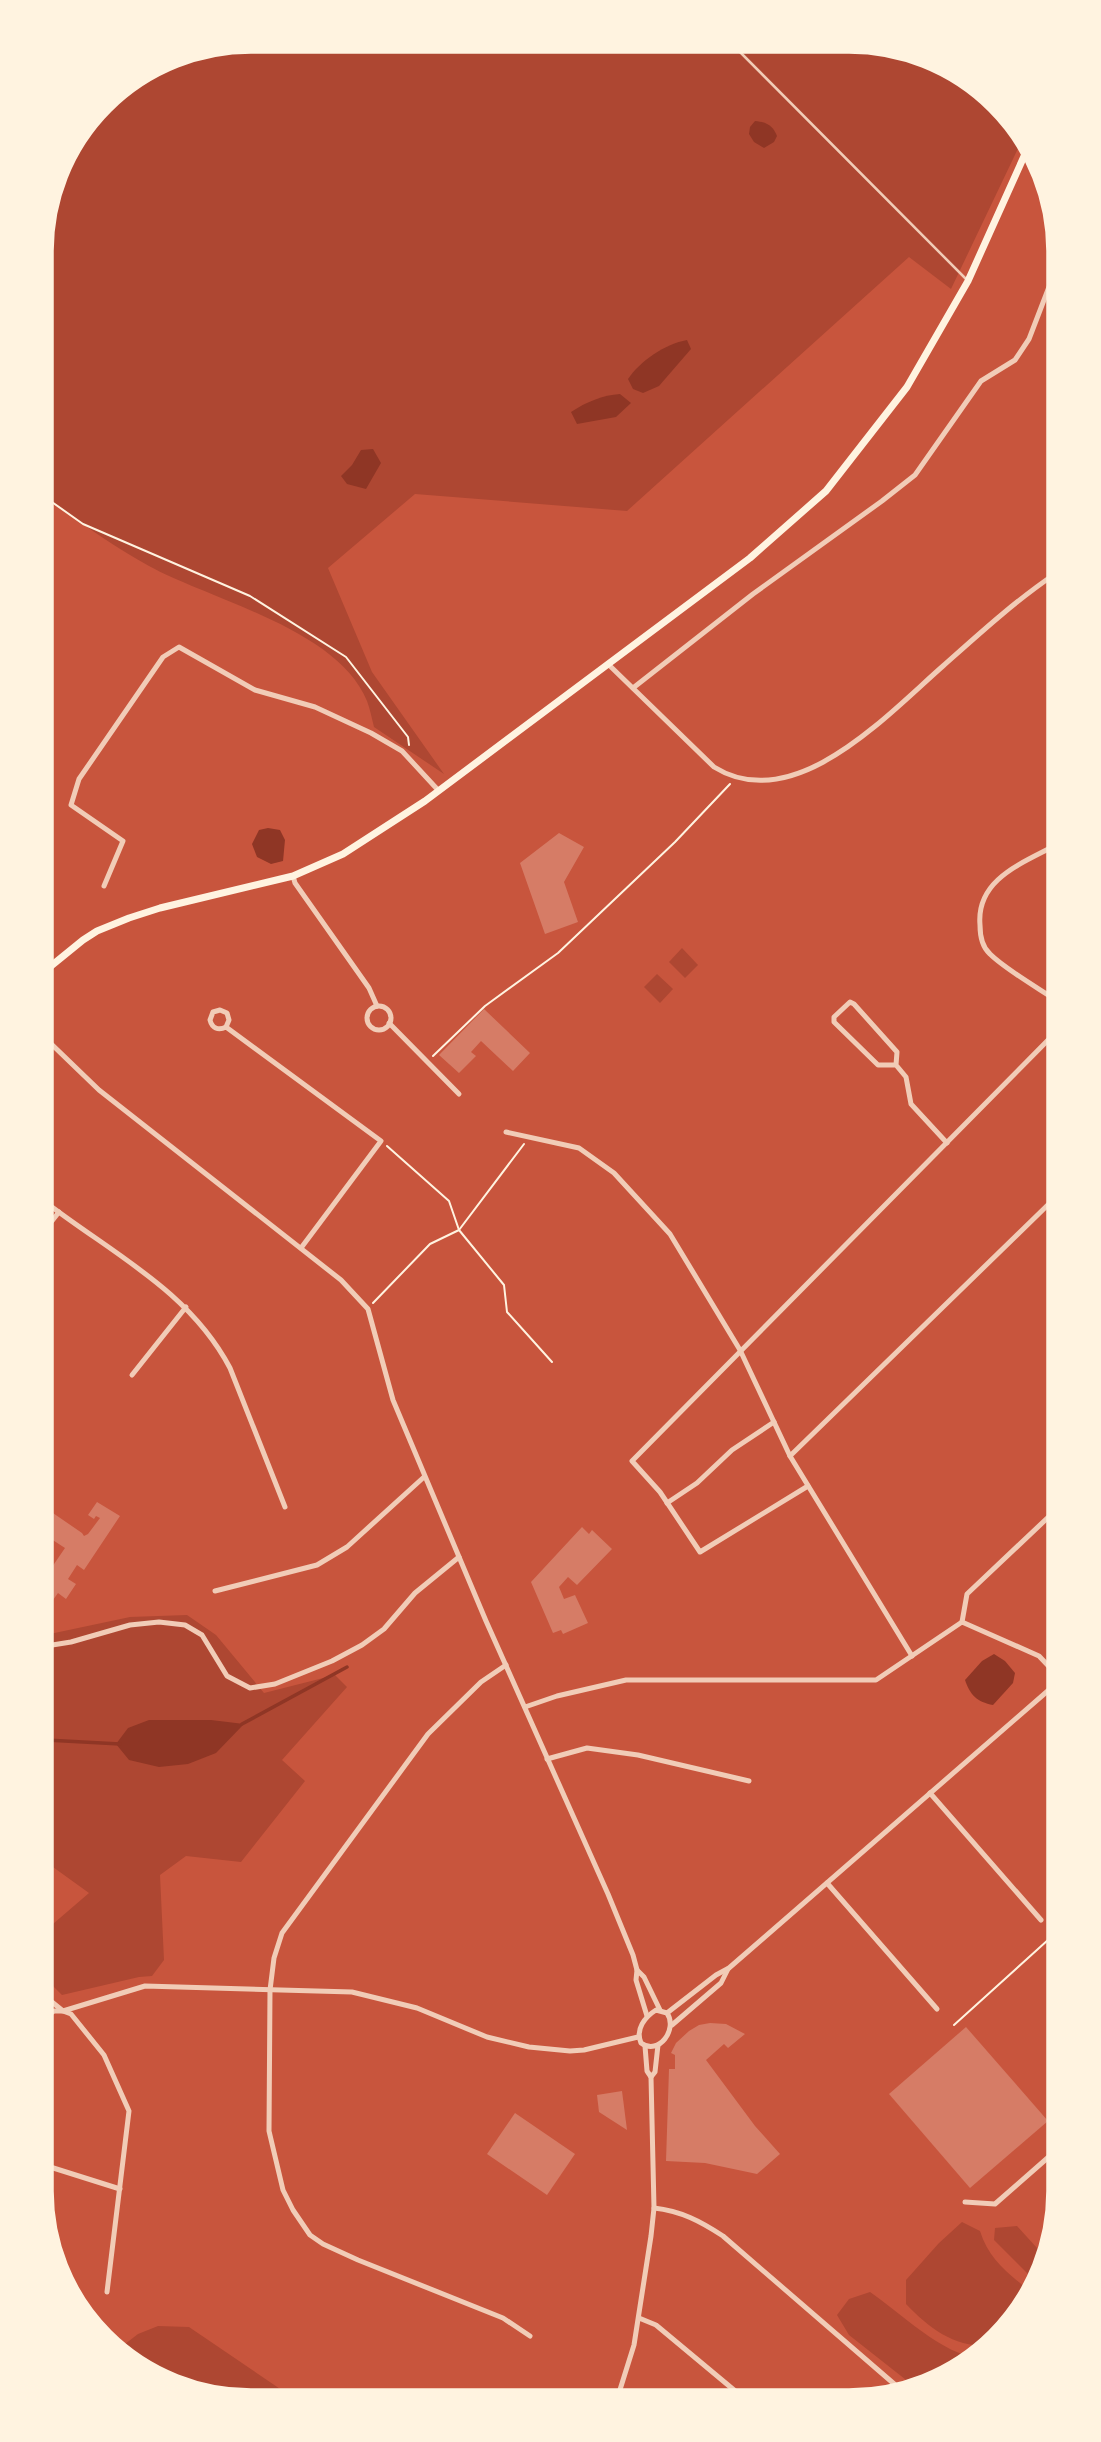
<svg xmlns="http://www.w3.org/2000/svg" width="1101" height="2442" font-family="'Sofia Sans Condensed',sans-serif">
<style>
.green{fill:#ae4732}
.water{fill:#8f3625}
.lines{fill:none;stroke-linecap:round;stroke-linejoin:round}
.stream{stroke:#8f3625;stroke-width:3.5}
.building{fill:#d67c66}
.path{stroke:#fff3e0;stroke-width:2}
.service{stroke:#f1ccb7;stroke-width:2.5}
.minor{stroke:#f1ccb7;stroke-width:5}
.secondary{stroke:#fff3e0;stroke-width:7}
.rim{fill:none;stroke:#fff3e0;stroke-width:3.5}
</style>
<rect width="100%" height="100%" fill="#c8553d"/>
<!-- green -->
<g class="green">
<path d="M252,40L890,44L989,93L1024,136L951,289L909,257L627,511L415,494L328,568L372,672L444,774L374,727C372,719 370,709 367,701C338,629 211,600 149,566C112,546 76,519 42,495L41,237L62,159L112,93L171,56Z"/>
<path d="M682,948L698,965L685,978L669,962Z"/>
<path d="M657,974L673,989L660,1003L644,987Z"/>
<path d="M187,1615L216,1635L264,1693L335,1675L347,1687L282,1760L305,1781L241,1862L186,1856L160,1875L164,1960L152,1976L139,1977L62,1995L47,1980L46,1930L89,1893L46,1862L45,1635L130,1617Z"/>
<path d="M962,2222L980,2231C989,2260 1009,2274 1031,2292L1009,2329L990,2346C954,2347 930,2329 906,2304V2280L939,2243Z"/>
<path d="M1017,2226L1047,2259L1045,2271L1037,2283L994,2240L995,2228Z"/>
<path d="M870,2292C897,2310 945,2357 978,2357L966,2366L918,2388L915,2387L849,2335L837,2315L849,2299Z"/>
<path d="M158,2326L189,2327L292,2397L211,2398L116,2351L138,2334Z"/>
</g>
<!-- water -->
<g class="water">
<path d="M755,121C767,122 773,126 777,136L774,142L764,148L754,142L749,134L750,127Z"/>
<path d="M687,340L691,349L659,386L643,393L633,389L628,379C640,361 665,344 687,340Z"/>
<path d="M620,394L631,403L616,417L577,424L571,412C586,402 603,395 620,394Z"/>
<path d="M373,449L381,463L366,489L347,484L341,476L352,465L361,450Z"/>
<path d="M268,828L280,830L285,840L283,861L271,864L257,857L252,844L259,830Z"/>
<path d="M994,1654L1005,1661L1015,1673L1013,1683L993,1705C977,1702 970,1695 965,1680L982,1661Z"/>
<path d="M149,1720H211L244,1724L216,1753L188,1764L159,1767L129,1760L116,1744L128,1728Z"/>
</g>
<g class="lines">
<!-- stream -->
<g class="stream">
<path d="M242,1724L347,1667"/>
<path d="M46,1740L120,1744"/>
</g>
</g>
<!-- building -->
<g class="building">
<path d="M559,833L584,847L564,882L578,922L545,934L520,863Z"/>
<path d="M484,1009L530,1053L513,1071L481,1041L471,1052L476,1056L459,1073L439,1055Z"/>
<path d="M97,1502L120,1516L84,1570L77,1565L68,1579L76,1584L66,1599L58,1593L53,1600L45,1595V1563L52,1567L65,1548L45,1535V1518L50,1511L82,1533L84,1536L88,1534L100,1518L96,1516L94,1519L88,1515Z"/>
<path d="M582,1527L589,1534L592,1530L612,1549L577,1585L568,1577L559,1587L564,1599L575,1595L588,1623L563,1634L561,1630L553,1633L531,1582Z"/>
<path d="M710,2023L726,2024L745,2034L728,2048L724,2044L706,2060L755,2126L780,2154L757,2174L705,2163L666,2161L669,2069H675V2055L671,2053L676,2043L689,2031L699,2025Z"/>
<path d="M966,2027L1048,2121L970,2188L889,2094Z"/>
<path d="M622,2091L627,2130L599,2112L597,2095Z"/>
<path d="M515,2113L575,2154L547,2195L487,2154Z"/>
</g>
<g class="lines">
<!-- path -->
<g class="path">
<path d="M42,495L83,524L250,596L346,657L408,737L409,745"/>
<path d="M433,1056L485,1006L558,953L675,842L730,784"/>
<path d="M387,1146L449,1201L459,1230L504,1285L507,1312L552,1362"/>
<path d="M373,1303L430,1244L459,1230L524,1144"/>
<path d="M954,2025L1059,1930"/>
</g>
<!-- service -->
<path class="service" d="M731,43L968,281"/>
<!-- minor -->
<g class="minor">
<path d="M609,665L714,767C794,817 887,715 943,666C979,634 1015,601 1055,574"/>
<path d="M633,688L753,594L882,501L915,475L981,381L1015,360L1029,339L1054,274"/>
<path d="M1056,845C1023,863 976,879 980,925C980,935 982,947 990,954C1005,969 1038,988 1056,1000"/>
<path d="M293,876L295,883L369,988L377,1006"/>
<path d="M104,886L123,841L71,805L79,779L163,657L179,647L255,690L315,707L371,733L402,751L438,790"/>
<circle cx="379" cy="1018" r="12"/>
<path d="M389,1023L459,1094"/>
<path d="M226,1027L229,1020L227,1013L220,1010L213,1012L210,1020C212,1028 218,1031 226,1027L381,1141L301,1248"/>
<path d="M43,1036L99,1090L341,1280L368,1309L393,1400L486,1621L608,1894L633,1955L637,1970L636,1980L647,2016"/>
<path d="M896,1065H878L834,1022V1017L850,1002L854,1004L897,1052L896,1065L906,1077L911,1104L947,1143"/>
<path d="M506,1132L579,1148L614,1173L670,1234L740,1350L790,1456L912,1656"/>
<path d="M44,1201C111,1253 189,1290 230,1368L285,1507"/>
<path d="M44,1231L59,1212"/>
<path d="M132,1375L186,1307"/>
<path d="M790,1456L1057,1196"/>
<path d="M808,1486L700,1552L660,1492L632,1461L1056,1032"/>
<path d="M667,1503L697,1483L732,1450L774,1422"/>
<path d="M215,1591L317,1565L347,1547L424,1477"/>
<path d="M962,1622L967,1594L1058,1508"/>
<path d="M46,1646L71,1642L130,1625L159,1622L185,1625L202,1635L227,1676L250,1688L275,1684L332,1661L362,1645L384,1629L415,1593L459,1557"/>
<path d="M506,1665L481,1682L428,1734L282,1933L274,1958L270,1990L269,2131L283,2190L293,2210L310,2235L323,2244L358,2260L503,2318L530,2336"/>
<path d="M525,1707L557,1696L626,1680H876L962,1622L1039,1656L1058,1676"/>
<path d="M547,1759L587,1748L638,1755L749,1781"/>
<path d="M930,1793L1041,1920"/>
<path d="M827,1883L937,2009"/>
<path d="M637,1970L644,1977L660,2010"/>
<path d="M47,1998L63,2011L71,2014L104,2055L129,2111L107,2292"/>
<path d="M656,2010L667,2013C678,2029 659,2056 641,2043C635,2029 645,2017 656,2010Z"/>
<path d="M667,2013L716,1975L729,1968L1058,1682"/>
<path d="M47,2016L54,2011H63L145,1986L352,1992L417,2008L487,2037L529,2047L570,2051L584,2050L638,2037"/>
<path d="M672,2025L721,1983L728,1969"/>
<path d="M651,2077L655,2072L658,2045"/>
<path d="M47,2166L120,2189"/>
<path d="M965,2202L995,2204L1060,2147"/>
<path d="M654,2208C681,2211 700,2221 723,2236L900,2389L892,2394"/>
<path d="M639,2318L656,2325L740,2395"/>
<path d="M618,2396L634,2345L651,2236L654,2208L651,2077L647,2071L645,2046"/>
</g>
<!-- secondary -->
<path class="secondary" d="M43,976L51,966L83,940L97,931L129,918L160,908L293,876L343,854L425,801L750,558L826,491L907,387L968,281L1030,143"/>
</g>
<!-- crop -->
<path d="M0 0H1101V2442H0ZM251 52H849A199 199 0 0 1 1048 251V2191A199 199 0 0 1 849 2390H251A199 199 0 0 1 52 2191V251A199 199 0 0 1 251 52Z" fill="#fff3e0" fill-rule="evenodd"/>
<path class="rim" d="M251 52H849A199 199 0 0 1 1048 251V2191A199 199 0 0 1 849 2390H251A199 199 0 0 1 52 2191V251A199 199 0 0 1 251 52Z"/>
</svg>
